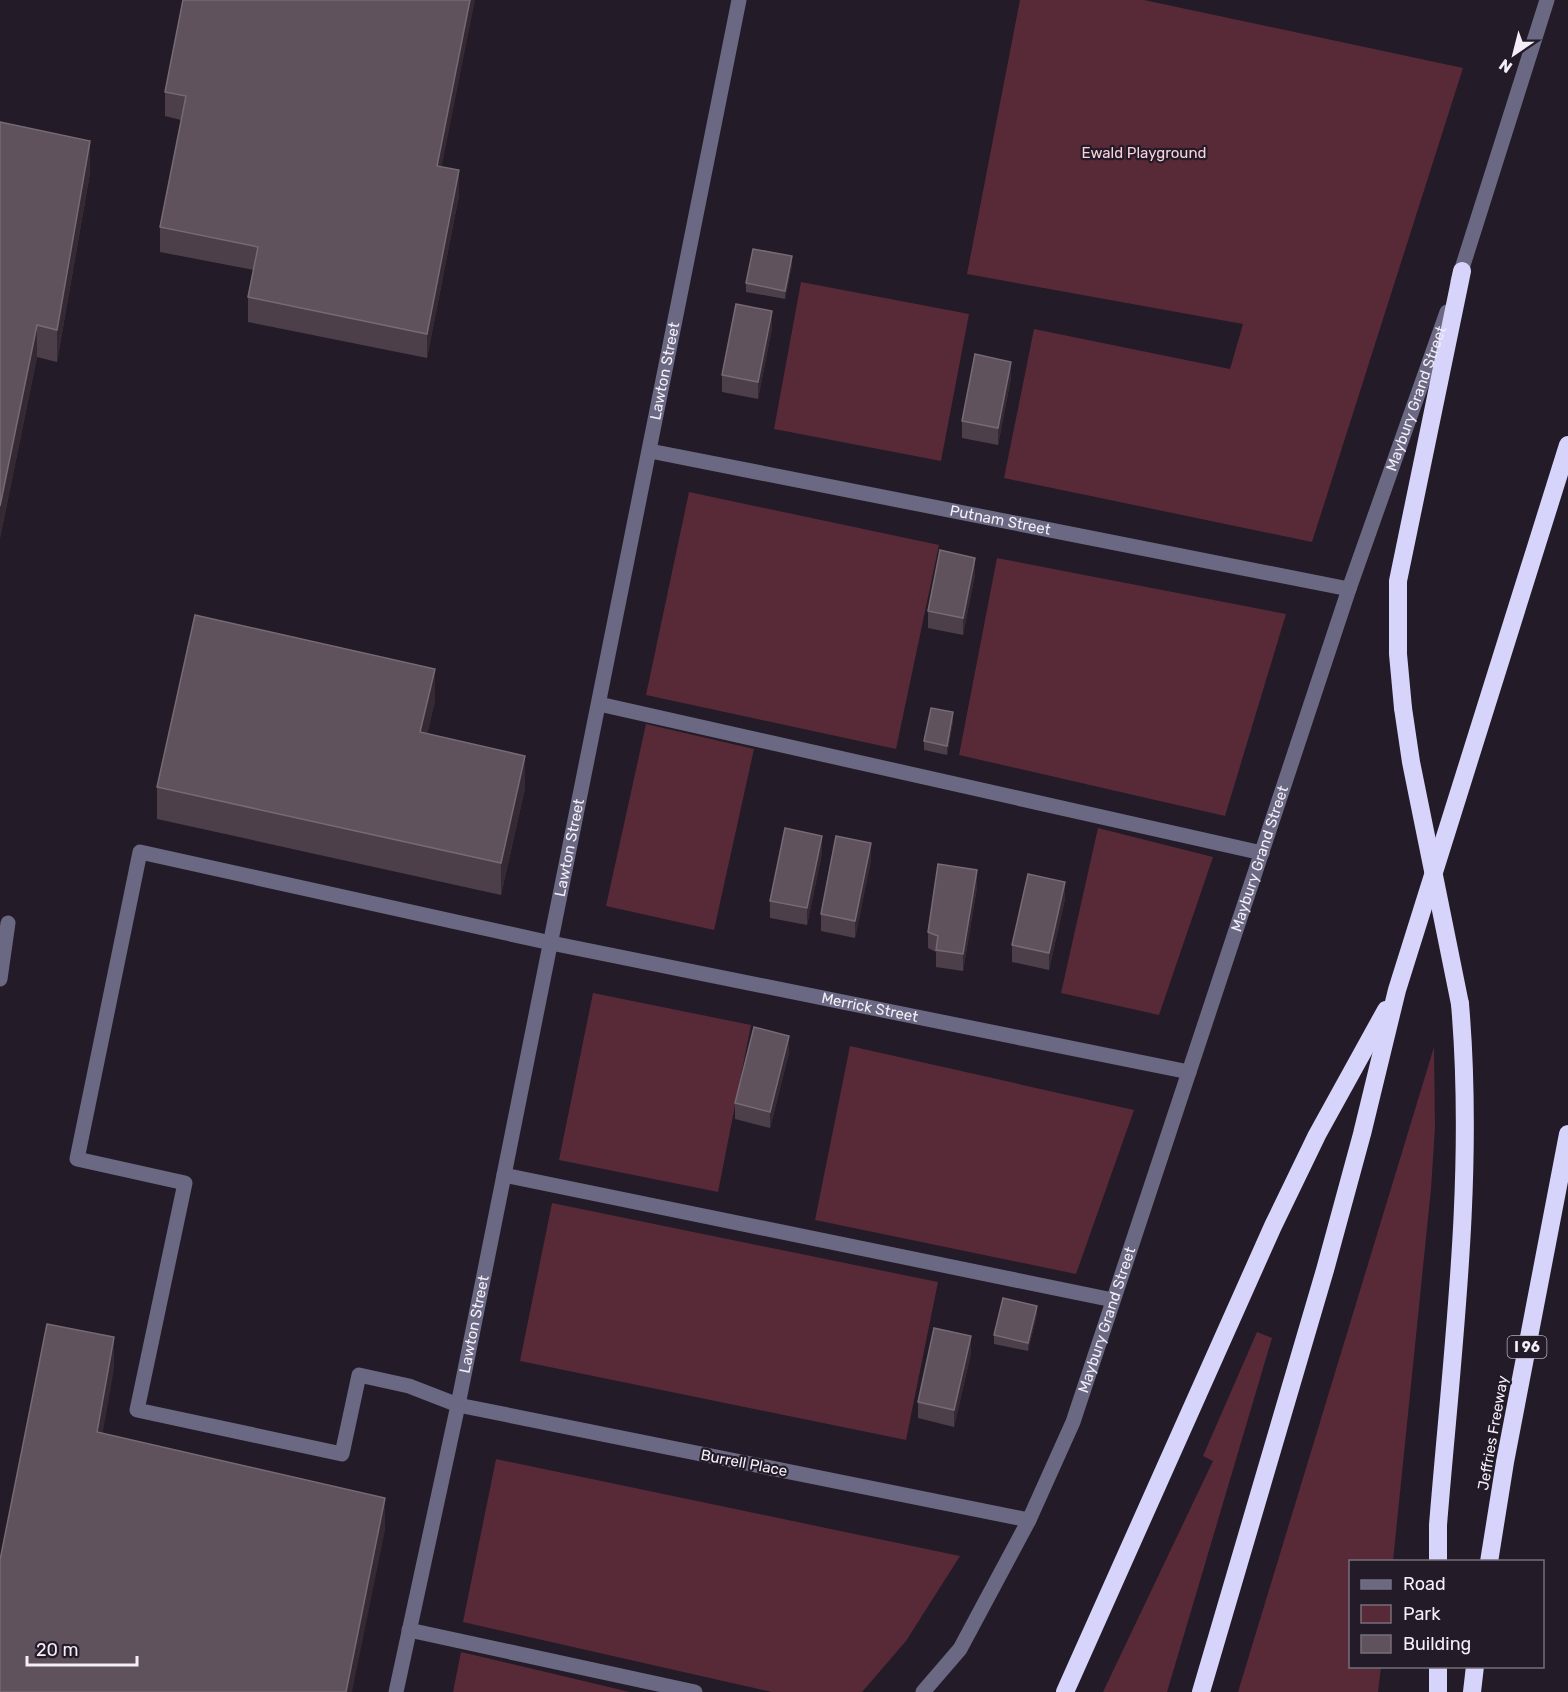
<svg xmlns="http://www.w3.org/2000/svg" width="1568" height="1692" font-family="Rubik,sans-serif">
<style>
.green{fill:#582936}
.lines{fill:none;stroke-linecap:round;stroke-linejoin:round}
.minor{stroke:#6a6882;stroke-width:15}
.highway{stroke:#d6d4fb;stroke-width:18}
.highway-bridge{stroke:#d6d4fb;stroke-width:18}
.wall{fill:#4d3f49}
.shaded-wall{fill:#352934}
.building{fill:#5f525c;stroke:#766a74;stroke-width:1.5}
.labels{text-anchor:middle;stroke-width:4.5;stroke-linejoin:round;paint-order:stroke}
.shield{fill:#231b28;stroke:#b5afb9;stroke-width:1.5}
.shield-label{font-size:14px;font-weight:bold;fill:#f3eef7}
.park-label{font-size:15px;fill:#fad1d9;stroke:#231b28}
.street-label{font-size:15px;fill:#f3eef7;stroke:#231b28}
</style>
<rect width="100%" height="100%" fill="#231b28"/>
<!-- green -->
<g class="green">
<path d="M1020,0H1144L1463,68L1312,542L1004,478L1034,329L1230,369L1243,324L967,274Z"/>
<path d="M801,282L969,314L941,461L774,429Z"/>
<path d="M689,492L939,545L896,749L646,695Z"/>
<path d="M997,558L1286,614L1225,816L959,755Z"/>
<path d="M646,724L754,749L714,930L606,906Z"/>
<path d="M1098,828L1213,857L1159,1015L1061,993Z"/>
<path d="M593,993L751,1025L718,1192L559,1160Z"/>
<path d="M850,1046L1134,1110L1076,1274L815,1220Z"/>
<path d="M1434,1047L1435,1127L1431,1189L1393,1561L1350,1562V1666L1381,1667L1378,1692H1238Z"/>
<path d="M552,1203L938,1282L906,1440L520,1361Z"/>
<path d="M1257,1332L1272,1338L1167,1692H1103L1213,1461L1203,1456Z"/>
<path d="M496,1459L960,1556L906,1641L862,1692H772L463,1622Z"/>
<path d="M461,1652L630,1692H453Z"/>
</g>
<g class="lines">
<!-- minor -->
<g class="minor">
<path d="M1458,281L1547,0"/>
<path id="s1" d="M650,451L1349,589"/>
<path d="M599,704L1262,853"/>
<path d="M0,979L8,923"/>
<path d="M504,1175L1113,1300"/>
<path id="s2" d="M1029,1520L458,1405L409,1386L359,1375L342,1454L137,1410L185,1183L77,1159L140,852L551,943L1189,1072"/>
<path d="M409,1630L695,1692"/>
<path id="s3" d="M396,1692L458,1405L739,0"/>
<path id="s4" d="M923,1692L960,1649L1029,1520L1073,1422L1349,589L1447,312"/>
</g>
<!-- highway -->
<g class="highway">
<path d="M1403,708L1398,654V581L1462,271"/>
<path d="M1438,1562V1525C1452,1353 1475,1177 1460,1004"/>
<path d="M1489,1562L1505,1462L1568,1134"/>
<path d="M1438,1666V1692"/>
<path d="M1065,1692L1273,1226L1317,1135L1386,1010"/>
<path d="M1201,1692L1325,1270L1362,1134L1397,990L1568,445"/>
<path d="M1472,1692L1475,1666"/>
</g>
<!-- highway-bridge -->
<path class="highway-bridge" d="M1403,708L1411,762L1460,1004"/>
</g>
<!-- wall -->
<g class="wall">
<path d="M183,0L442,167L459,195L427,358L248,322V297L254,270L160,252V227L181,120L165,116V92Z"/>
<path d="M0,122L90,173L57,362L37,357L0,538Z"/>
<path d="M792,265L785,299L746,292V283Z"/>
<path d="M772,328L758,399L722,392V375Z"/>
<path d="M1011,378L998,445L962,438V421Z"/>
<path d="M975,574L963,635L928,628V611Z"/>
<path d="M435,701L427,734L525,788L501,895L157,819V787Z"/>
<path d="M953,721L947,755L924,750V741Z"/>
<path d="M822,853L807,925L770,918V901Z"/>
<path d="M871,860L855,938L821,931V914Z"/>
<path d="M977,887L963,971L936,967V952L928,948V932Z"/>
<path d="M1065,899L1049,970L1012,962V945Z"/>
<path d="M789,1053L770,1128L735,1119V1103Z"/>
<path d="M1037,1314L1028,1351L994,1344V1335Z"/>
<path d="M971,1353L954,1427L918,1418V1402Z"/>
</g>
<!-- shaded-wall -->
<g class="shaded-wall">
<path d="M470,0H475L437,190V166Z"/>
<path d="M90,141V173L57,362V330Z"/>
<path d="M459,170V195L427,358V334Z"/>
<path d="M792,256V265L785,299V291Z"/>
<path d="M772,311V328L758,399V382Z"/>
<path d="M37,325V357L0,538V506Z"/>
<path d="M1011,362V378L998,445V428Z"/>
<path d="M975,558V574L963,635V618Z"/>
<path d="M435,669V701L420,764V732Z"/>
<path d="M953,712V721L947,755V746Z"/>
<path d="M525,756V788L501,895V863Z"/>
<path d="M822,836V853L807,925V908Z"/>
<path d="M871,843V860L855,938V921Z"/>
<path d="M977,870V887L963,971V954Z"/>
<path d="M1065,882V899L1049,970V953Z"/>
<path d="M789,1036V1053L770,1128V1112Z"/>
<path d="M1037,1306V1314L1028,1351V1343Z"/>
<path d="M971,1336V1353L954,1427V1410Z"/>
<path d="M114,1337V1369L97,1465V1432Z"/>
<path d="M385,1498V1530L352,1692H346Z"/>
</g>
<!-- building -->
<g class="building">
<path d="M183,0H470L437,166L459,170L427,334L248,297L258,247L160,227L186,96L165,92Z"/>
<path d="M0,122L90,141L57,330L37,325L0,506Z"/>
<path d="M753,249L792,256L785,291L746,283Z"/>
<path d="M736,304L772,311L758,382L722,375Z"/>
<path d="M975,354L1011,362L998,428L962,421Z"/>
<path d="M940,550L975,558L963,618L928,611Z"/>
<path d="M195,615L435,669L420,732L525,756L501,863L157,787Z"/>
<path d="M931,708L953,712L947,746L924,741Z"/>
<path d="M785,828L822,836L807,908L770,901Z"/>
<path d="M836,836L871,843L855,921L821,914Z"/>
<path d="M938,864L977,870L963,954L936,950L938,936L928,932Z"/>
<path d="M1028,874L1065,882L1049,953L1012,945Z"/>
<path d="M754,1027L789,1036L770,1112L735,1103Z"/>
<path d="M1003,1298L1037,1306L1028,1343L994,1335Z"/>
<path d="M47,1324L114,1337L97,1432L385,1498L346,1692H0V1560Z"/>
<path d="M934,1328L971,1336L954,1410L918,1402Z"/>
</g>
<g class="labels">
<!-- shield labels -->
<rect class="shield" x="1507.5" y="1336" width="39" height="22" rx="4.5"/>
<g class="shield-label">
<text x="1527" y="1352">I 96</text>
</g>
<!-- park labels -->
<g class="park-label">
<text x="1144" y="158">Ewald Playground</text>
</g>
<!-- street labels -->
<g class="street-label">
<text dy="5" stroke="none"><textPath href="#s3" startOffset="1348">Lawton Street</textPath></text>
<text dy="5" stroke="none"><textPath href="#s4" startOffset="1390">Maybury Grand Street</textPath></text>
<text dy="5" stroke="none"><textPath href="#s1" startOffset="357">Putnam Street</textPath></text>
<text dy="5" stroke="none"><textPath href="#s3" startOffset="862">Lawton Street</textPath></text>
<text dy="5" stroke="none"><textPath href="#s4" startOffset="904">Maybury Grand Street</textPath></text>
<text dy="5" stroke="none"><textPath href="#s2" startOffset="2379">Merrick Street</textPath></text>
<text dy="5" stroke="none"><textPath href="#s4" startOffset="418">Maybury Grand Street</textPath></text>
<text dy="5" stroke="none"><textPath href="#s3" startOffset="376">Lawton Street</textPath></text>
<text transform="translate(1493 1433) rotate(-80)" y="5">Jeffries Freeway</text>
<text transform="translate(744 1463) rotate(11)" y="5">Burrell Place</text>
</g>
</g>
<!-- legend -->
<rect x="1349" y="1560" width="195" height="108" fill="#231b28" stroke="#766f7b" stroke-width="1.5"/>
<rect x="1361" y="1580" width="30" height="9" fill="#6a6882" stroke="#766f7b" stroke-width="1.5"/>
<text x="1403" y="1590" font-size="18" fill="#f3eef7">Road</text>
<rect x="1361" y="1605" width="30" height="18" fill="#582936" stroke="#766f7b" stroke-width="1.5"/>
<text x="1403" y="1620" font-size="18" fill="#f3eef7">Park</text>
<rect x="1361" y="1635" width="30" height="18" fill="#5f525c" stroke="#766f7b" stroke-width="1.5"/>
<text x="1403" y="1650" font-size="18" fill="#f3eef7">Building</text>
<!-- north arrow -->
<g transform="translate(1514 54) rotate(215)" stroke="#231b28" stroke-width="4.5" paint-order="stroke">
<path d="M0-4.5L10 22L0 15L-10 22Z" fill="#f3eef7"/>
<text y="-9" font-size="16" font-weight="bold" text-anchor="middle" fill="#f3eef7">N</text>
</g>
<!-- scale -->
<path d="M27 1656v9h110v-9" fill="none" stroke="#f3eef7" stroke-width="3"/>
<text x="36" y="1656" font-size="18" fill="#f3eef7" stroke="#231b28" stroke-width="4.5" paint-order="stroke">20 m</text>
</svg>
